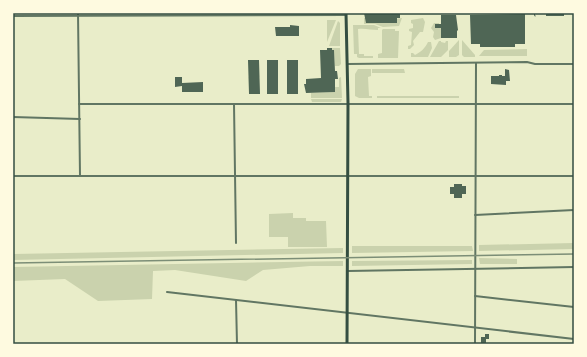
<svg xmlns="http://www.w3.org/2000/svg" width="587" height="357" font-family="Lato,sans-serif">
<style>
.green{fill:#cad2ad}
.building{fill:#4f6655}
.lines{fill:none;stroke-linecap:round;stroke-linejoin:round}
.path{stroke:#344e41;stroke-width:1}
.minor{stroke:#617663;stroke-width:2}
.tertiary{stroke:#617663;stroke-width:2}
.primary{stroke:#344e41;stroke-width:3}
.rail{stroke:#7c8e77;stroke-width:1.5}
.neatline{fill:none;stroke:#344e41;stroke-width:1.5}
</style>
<rect width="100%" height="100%" fill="#e9edc9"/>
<!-- green -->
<g class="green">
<path d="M364,18H366V23L402,18L399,26L383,27L375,24H364Z"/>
<path d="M423,18L425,22L423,32H420L413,41L414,45L410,49H408V46L411,45L412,32L409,31V29L413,28V24L411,23V20Z"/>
<path d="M327,20H336L327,42Z"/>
<path d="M338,21L340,23V46H329Z"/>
<path d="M434,23H439V24H435V28H441V38L435,40L433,37L434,32L431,28Z"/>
<path d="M353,25H374L381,28H378V30C371,30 365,28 358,29L359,54H364V56H373V58H359L357,57V54H354Z"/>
<path d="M383,29H395V31H399L398,58H378V54L382,53V30Z"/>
<path d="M459,40V55L456,57H449V51Z"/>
<path d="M462,40L475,55V57H464L462,55Z"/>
<path d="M439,41H441V42L445,43L446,41H448V50L441,57H430Z"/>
<path d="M428,42H431L432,48L428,57H411V53H413L415,55C421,52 425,48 428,42Z"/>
<path d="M332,48H340L341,64L339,66H335L334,50H332Z"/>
<path d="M527,49V56H479L484,50Z"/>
<path d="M358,69H371V76L368,77L369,96H372V98H359L355,96V74Z"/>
<path d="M372,69H404L405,73H372Z"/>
<path d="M341,77L342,98H311V93L335,92V87H339V78Z"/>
<rect x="377" y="96" width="82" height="2"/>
<path d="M311,99H342L341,102H312Z"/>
<path d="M293,213V218H306V221H326L327,247H288V237H269V214Z"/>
<path d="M574,243V249L479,251V245Z"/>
<path d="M352,246H472L473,251L352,253Z"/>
<path d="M343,248V253L13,260V254Z"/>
<path d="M479,258L517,259V264H480Z"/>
<path d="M472,260V264L352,266V261Z"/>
<path d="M343,261V266H310L263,270L246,281L175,270L153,271L152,299L98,301L65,279L13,281V267Z"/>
</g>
<!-- building -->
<g class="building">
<path d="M364,13H400V18H397V23H366Z"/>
<rect x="546" y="13" width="18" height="3"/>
<path d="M525,14V44H515V47H480V44H471L470,15Z"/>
<path d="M441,15H456L458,30L457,31V38H441V28H435V24H441Z"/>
<path d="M290,25L299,26V36H276L275,27H290Z"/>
<path d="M327,48H332V50H334L335,71H337L338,79H335V92L306,93L304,84H306V79L321,78L320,50H327Z"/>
<path d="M248,60H259L260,94H249Z"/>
<rect x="267" y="60" width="11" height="34"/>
<rect x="287" y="60" width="11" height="34"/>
<path d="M505,69L509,70L510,81H506V85L491,84V76H499V75H502V76H505Z"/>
<path d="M175,77H182V83L203,82V92H182V86L175,87Z"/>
<path d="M454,184H462V186H466V194H462V198H454V194H450V187H454Z"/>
<path d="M485,334H489V339H486V344H481V337H485Z"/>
</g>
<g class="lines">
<!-- path -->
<path class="path" d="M534,13L535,16"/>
<!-- minor -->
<g class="minor">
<path d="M78,13L80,176"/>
<path d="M13,16L346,15"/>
<path d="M348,64L527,62L535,64H574"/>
<path d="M79,104H574"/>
<path d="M234,104L236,243"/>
<path d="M13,117L80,119"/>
<path d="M475,215L574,210"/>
<path d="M348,271L574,267"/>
<path d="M167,292L574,339"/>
<path d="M475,296L574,307"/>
<path d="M236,300L237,344"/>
<path d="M475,344L476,63"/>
</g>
<!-- tertiary -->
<path class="tertiary" d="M13,176H574"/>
<!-- primary -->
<path class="primary" d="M346,13L348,103L347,344"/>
<!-- rail -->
<path class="rail" d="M13,263L574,254"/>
</g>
<!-- border -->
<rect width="587" height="357" fill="none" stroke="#fefae0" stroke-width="28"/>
<rect x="14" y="14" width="559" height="329" class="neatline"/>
</svg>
